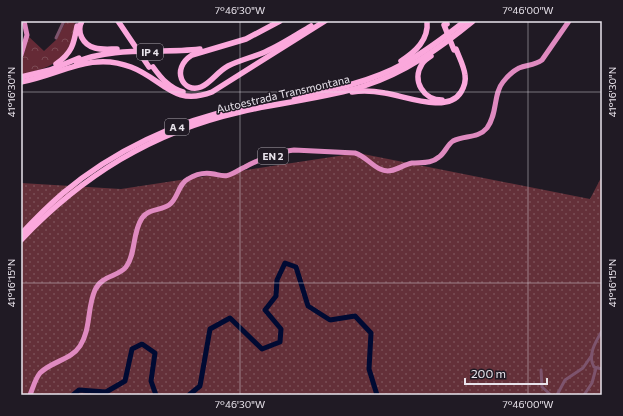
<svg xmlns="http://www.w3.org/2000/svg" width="623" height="416" font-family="Commissioner,sans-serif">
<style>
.forest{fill:url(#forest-crowns)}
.park{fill:url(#park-dots)}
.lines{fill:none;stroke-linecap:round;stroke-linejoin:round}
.river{stroke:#000a32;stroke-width:5}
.street{stroke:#7d546d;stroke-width:3}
.primary{stroke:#df8ac0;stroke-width:5}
.highway{stroke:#fba8dc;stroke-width:5.5}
.highway-bridge{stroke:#fba8dc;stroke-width:5.5}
.ticks{fill:none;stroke:#e8e3eb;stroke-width:1;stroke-opacity:0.45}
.labels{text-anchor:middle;stroke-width:3;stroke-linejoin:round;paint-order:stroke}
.shield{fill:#201a24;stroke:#aca7af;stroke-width:1}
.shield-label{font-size:10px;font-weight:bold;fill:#e8e3eb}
.street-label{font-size:11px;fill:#e8e3eb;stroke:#201a24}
.neatline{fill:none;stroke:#e8e3eb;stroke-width:1.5}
.ticks-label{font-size:10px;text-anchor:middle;fill:#e8e3eb}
</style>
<defs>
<pattern id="forest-crowns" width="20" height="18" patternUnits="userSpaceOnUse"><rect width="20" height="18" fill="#652a36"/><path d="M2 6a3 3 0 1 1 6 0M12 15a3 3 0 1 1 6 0" fill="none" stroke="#7b4953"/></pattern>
<pattern id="park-dots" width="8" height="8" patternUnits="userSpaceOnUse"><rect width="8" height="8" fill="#643039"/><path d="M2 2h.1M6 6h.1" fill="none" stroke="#7a4e56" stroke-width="1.8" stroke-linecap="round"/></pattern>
</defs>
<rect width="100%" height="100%" fill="#201a24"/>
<!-- forest -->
<path class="forest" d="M66,21H75C74,28 74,36 71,43C64,64 41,70 21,75V59L24,54L28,36L44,51L57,39Z"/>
<!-- park -->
<path class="park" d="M358,153L590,199L602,176V395H21V183L121,189Z"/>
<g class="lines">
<!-- river -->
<g class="river">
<path d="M73,395L79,390L106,392L125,381L132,349L142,344L155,353L151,381L156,395"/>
<path d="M189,395L200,386L210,329L230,318L262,349L280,342L281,329L265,310L276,296L277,280L285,263L296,267L308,306L330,320L355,316L371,333L369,369L377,395"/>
</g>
<!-- street -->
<g class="street">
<path d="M56,38L64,21"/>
<path d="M602,331C596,341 587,355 594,367L602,369"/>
<path d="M541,370L542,387L551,395"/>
<path d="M557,395L565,380L583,368L592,355"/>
<path d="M584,395L592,383L596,368"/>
</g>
<!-- primary -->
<g class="primary">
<path d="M21,55L27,35L24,21"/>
<path d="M30,395C33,388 35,379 40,373C52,361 71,360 80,346C91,329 87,308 95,290C102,275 118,277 126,267C136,254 132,233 142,218C149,208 160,211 169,205C178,199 178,184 188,179C196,174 205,172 214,174C219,175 224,177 229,175C235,173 240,169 245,167C258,160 280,151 294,150L355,153C365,156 371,165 380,169C392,175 401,165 412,163C422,162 431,164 439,157C445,153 447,145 453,141C464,135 478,139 487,128C498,113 493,94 503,82C507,77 513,71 519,68C527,65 535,65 542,60L569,21"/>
</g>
<!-- highway -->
<g class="highway">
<path d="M82,21C76,32 83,45 95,48C102,50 110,49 117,49"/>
<path d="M280,21L246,39L192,55C170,69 183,94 201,87C211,83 218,71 228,66C240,60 253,57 265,52C281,45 296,35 311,26"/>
<path d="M445,21L447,24"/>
<path d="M431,56C428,58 424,61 422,64C411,81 424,100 442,100"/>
<path d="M401,61C415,52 429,40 427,21"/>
<path d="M76,62C115,46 159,54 200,49"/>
<path d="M56,64C72,53 74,44 77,26"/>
<path d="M153,67C161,78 169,88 183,92"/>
<path d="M21,77L50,70L79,58"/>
<path d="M21,82C60,75 91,51 131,67C163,79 173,107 212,92L325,21"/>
<path d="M352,92C363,90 374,91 385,93C405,96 448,114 461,92C464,87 466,81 465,75C464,66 459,57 456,49"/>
<path d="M294,97C332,90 371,82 405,63C426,51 446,36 465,21"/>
<path d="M21,234C34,220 48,206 63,193C113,151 176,121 241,108"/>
<path d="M21,240C82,176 152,132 240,112C281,102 324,99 364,86C405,73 440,48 473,21"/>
</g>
<!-- highway-bridge -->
<g class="highway-bridge">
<path d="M118,21L149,67"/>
<path d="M444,25L454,50"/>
</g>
</g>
<!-- ticks -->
<path class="ticks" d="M240,21V395M528,21V395M21,92H602M21,283H602"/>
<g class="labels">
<!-- shield labels -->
<g class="shield">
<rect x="137" y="44" width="26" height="16" rx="3"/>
<rect x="165" y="119" width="24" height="16" rx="3"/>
<rect x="258" y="148" width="30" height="16" rx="3"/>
</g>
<g class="shield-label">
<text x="150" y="56">IP 4</text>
<text x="177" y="131">A 4</text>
<text x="273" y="160">EN 2</text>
</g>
<!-- street labels -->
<g class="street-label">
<text transform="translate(283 94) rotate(-13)" y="4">Autoestrada Transmontana</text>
</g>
</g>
<!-- border -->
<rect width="623" height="416" fill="none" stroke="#201a24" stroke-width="44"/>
<!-- scale -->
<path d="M465 378v6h82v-6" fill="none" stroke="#e8e3eb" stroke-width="2"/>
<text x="471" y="378" font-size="12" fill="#e8e3eb" stroke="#201a24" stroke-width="3" paint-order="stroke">200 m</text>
<rect x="22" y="22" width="579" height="372" class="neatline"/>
<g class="ticks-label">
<text x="240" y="14">7°46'30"W</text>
<text x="528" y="14">7°46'00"W</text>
<text transform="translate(11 92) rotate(-90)" y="4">41°16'30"N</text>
<text transform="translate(612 92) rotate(-90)" y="4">41°16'30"N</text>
<text transform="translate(11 283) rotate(-90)" y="4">41°16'15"N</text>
<text transform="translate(612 283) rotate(-90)" y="4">41°16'15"N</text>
<text x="240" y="408">7°46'30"W</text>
<text x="528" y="408">7°46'00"W</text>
</g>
</svg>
